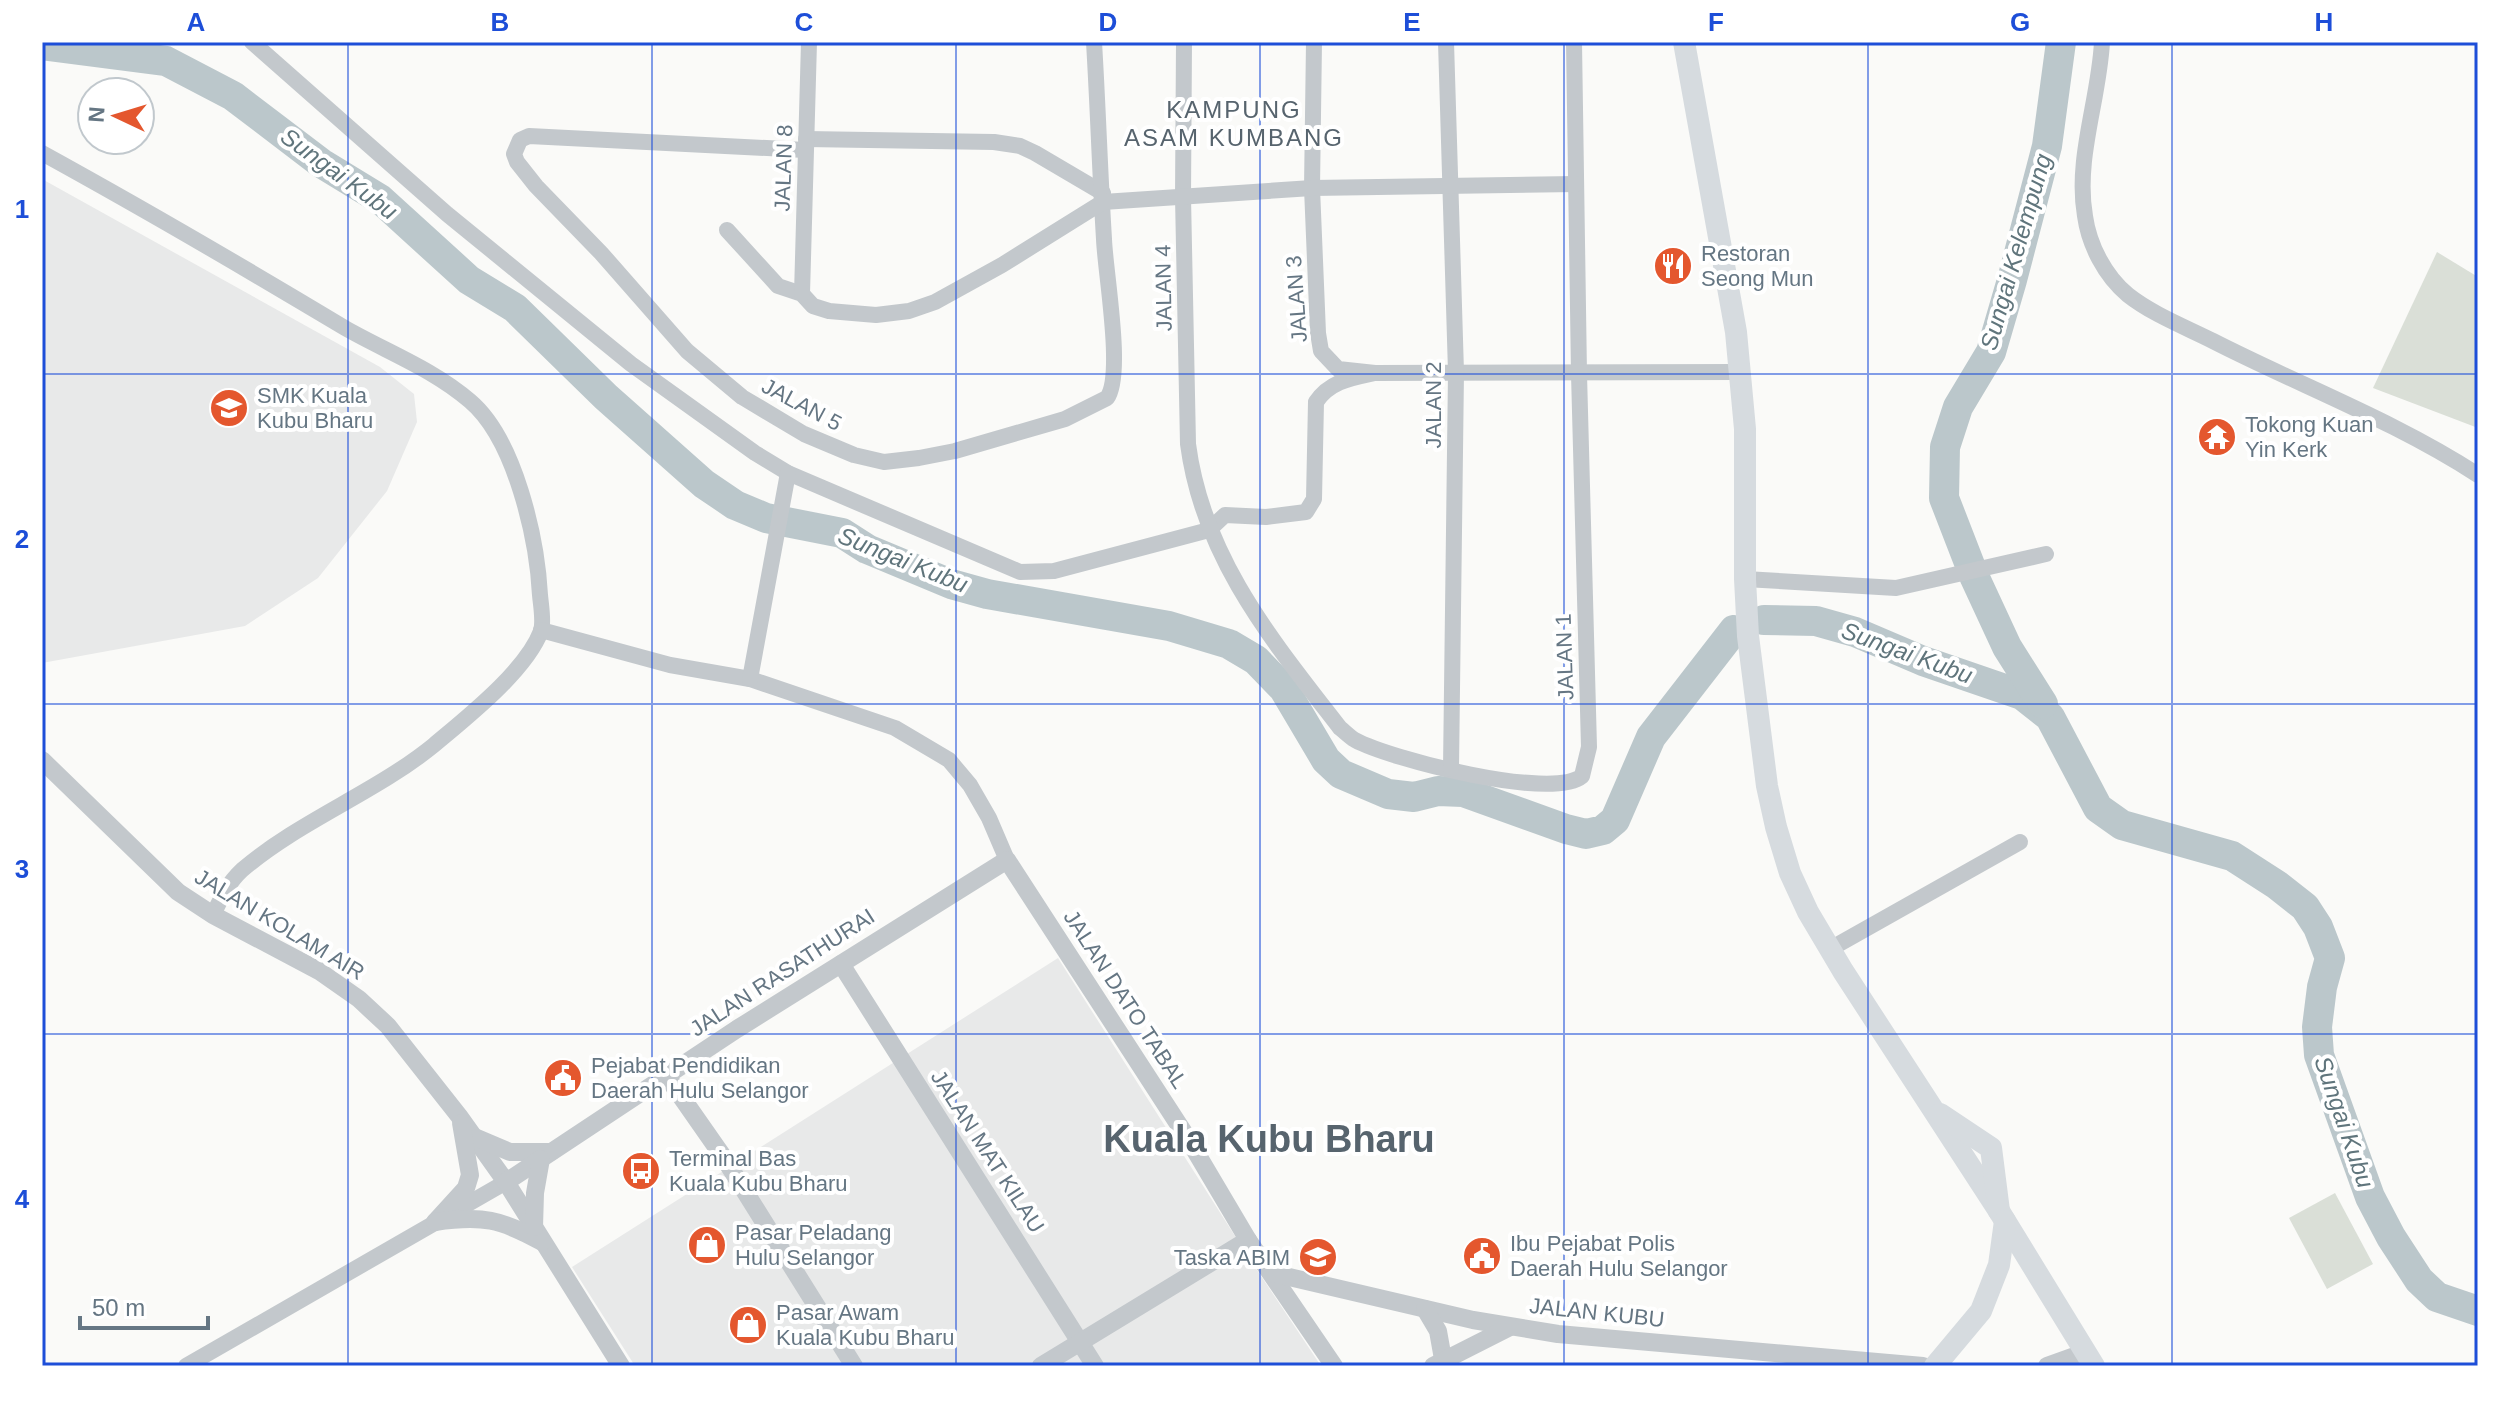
<svg xmlns="http://www.w3.org/2000/svg" width="2520" height="1408" font-family="Arial,sans-serif">
<style>
.built{fill:#e8e9e9}
.green{fill:#dadfd7}
.lines{fill:none;stroke-linecap:round;stroke-linejoin:round}
.river{stroke:#bbc7cb;stroke-width:30}
.minor{stroke:#c3c8cc;stroke-width:16}
.tertiary{stroke:#c3c8cc;stroke-width:18}
.secondary{stroke:#d6dbdf;stroke-width:22}
.grid{fill:none;stroke:#1d4ed8;stroke-width:2;stroke-opacity:0.55}
.labels{text-anchor:middle;stroke-width:8;stroke-linejoin:round;paint-order:stroke}
.street-label{font-size:22px;fill:#657683;stroke:#fff}
.poi-label{font-size:22px;fill:#657683;stroke:#fff;text-anchor:start}
.neighbourhood-label{font-size:24px;letter-spacing:2px;fill:#57646e;stroke:#fff}
.water-label{font-size:24px;font-style:italic;fill:#60757c;stroke:#fff}
.town-label{font-size:38px;font-weight:bold;fill:#57646e;stroke:#fff}
.neatline{fill:none;stroke:#1d4ed8;stroke-width:3}
.grid-label{font-size:26px;text-anchor:middle;font-weight:bold;fill:#1d4ed8}
</style>
<rect width="100%" height="100%" fill="#fafaf8"/>
<!-- built -->
<g class="built">
<path d="M42,179L380,367L414,394L417,422L387,491L318,578L245,626L42,663Z"/>
<path d="M1058,958L1249,1258L1321,1366H635L572,1267Z"/>
</g>
<!-- green -->
<g class="green">
<path d="M2437,252L2478,277V428L2373,388Z"/>
<path d="M2335,1193L2373,1264L2327,1289L2289,1218Z"/>
</g>
<g class="lines">
<!-- river -->
<g class="river">
<path d="M42,45L166,61L233,96L321,163L380,199L469,280L515,308L606,397L704,484L735,505L766,518L842,533L867,549L951,584L987,594L1169,626L1229,644L1256,660L1284,689L1326,760L1341,774L1388,794L1414,797L1438,791L1463,792L1566,829L1586,834L1603,830L1615,820L1651,737L1734,630"/>
<path d="M1764,620L1816,621L1855,632L1923,661L2022,695L2050,717L2098,808L2122,825L2232,856L2277,885L2305,907L2318,927L2330,958L2322,987L2317,1027L2319,1055L2370,1197L2391,1237L2419,1280L2437,1297L2478,1311"/>
<path d="M2043,704L2007,647L1975,578L1944,498L1945,447L1958,407L1991,352L2012,280L2047,146L2061,42"/>
</g>
<!-- minor -->
<g class="minor">
<path d="M252,42L447,214L631,364L755,453L788,473L1020,572L1054,571L1209,530L1225,515L1266,517L1306,512L1314,499L1316,402C1330,381 1352,378 1375,373"/>
<path d="M1184,42L1183,197L1188,444C1203,558 1272,640 1340,728C1345,732 1350,737 1355,740C1390,759 1552,801 1582,776L1589,747L1579,374L1574,42"/>
<path d="M1314,42L1312,188L1318,333L1321,351L1338,369L1375,373L1739,372"/>
<path d="M1446,42L1456,372L1451,769"/>
<path d="M2102,42C2099,100 2075,159 2085,216C2089,245 2105,276 2128,295C2152,314 2185,327 2213,341C2301,386 2395,421 2478,475"/>
<path d="M806,139L994,142L1020,146L1035,153L1103,193"/>
<path d="M805,150L529,136L520,140L514,154L517,162L536,186L601,253L687,351L742,397L804,434L854,455L884,462L919,458L955,451L1065,419L1107,398C1124,375 1105,271 1104,239C1100,174 1098,108 1094,42"/>
<path d="M42,153C144,209 245,268 345,328C387,352 433,369 470,401C515,439 537,538 540,595C541,606 544,622 541,631C526,671 466,718 434,745C375,793 299,821 242,870C228,883 221,898 213,915"/>
<path d="M727,230L778,286L802,294L813,306L829,311L876,315L909,311L935,302L1002,265L1103,202L1312,188L1576,184"/>
<path d="M802,294L809,42"/>
<path d="M1745,579L1896,588L2046,554"/>
<path d="M541,630L670,665L750,679L895,728L949,760L970,785L989,818L1007,860"/>
<path d="M750,679L788,473"/>
<path d="M1830,949L2020,842"/>
<path d="M186,1366L506,1182"/>
</g>
<!-- tertiary -->
<g class="tertiary">
<path d="M42,760L178,892L213,915L319,971L359,999L388,1026L459,1116L506,1182L621,1366"/>
<path d="M841,964L1095,1366"/>
<path d="M666,1075L724,1158L854,1366"/>
<path d="M477,1138L510,1152H551"/>
<path d="M506,1182L737,1029L1007,860L1190,1142L1248,1240L1334,1366"/>
<path d="M435,1222L466,1188L470,1175L461,1123"/>
<path d="M435,1222C482,1215 501,1219 542,1242"/>
<path d="M534,1227L535,1193L541,1159"/>
<path d="M1272,1273L1473,1320L1558,1334L1923,1366"/>
<path d="M1425,1309L1438,1331L1443,1359"/>
<path d="M1041,1366L1248,1240"/>
<path d="M1433,1366L1510,1327"/>
<path d="M2047,1366L2086,1352"/>
</g>
<!-- secondary -->
<g class="secondary">
<path d="M1684,42L1736,332L1745,429V579L1748,636L1767,786L1776,827L1790,873L1808,912L1843,971L1999,1211L2094,1366"/>
<path d="M1940,1114L1991,1148L1999,1211"/>
<path d="M1935,1366L1981,1311L1999,1265L2005,1221"/>
</g>
</g>
<!-- grid -->
<path class="grid" d="M348,42V1366M652,42V1366M956,42V1366M1260,42V1366M1564,42V1366M1868,42V1366M2172,42V1366M42,374H2478M42,704H2478M42,1034H2478"/>
<!-- icons -->
<defs>
<g id="restaurant-disc" transform="scale(2)"><circle r="9.5" fill="#e4572e" stroke="#fff"/><path d="M-5-6h1v4h1v-4h1v4h1v-4h1v5L-1.5 .5V6h-2V.5L-5-1ZM5-6V6H3V1.5H1.5Q1.5-4 5-6Z" fill="#fff"/></g>
<g id="school-disc" transform="scale(2)"><circle r="9.5" fill="#e4572e" stroke="#fff"/><path d="M0-5L7-2L0 1L-7-2ZM-4 1L0 2.5L4 1V4Q0 6-4 4Z" fill="#fff"/></g>
<g id="temple-disc" transform="scale(2)"><circle r="9.5" fill="#e4572e" stroke="#fff"/><path d="M0-6L5-2H3V0L6.5 2.5H4V6H1.5V3h-3V6H-4V2.5H-6.5L-3 0V-2H-5Z" fill="#fff"/></g>
<g id="civic-disc" transform="scale(2)"><circle r="9.5" fill="#e4572e" stroke="#fff"/><path d="M-.6-6.5H3V-4.5H.6V-3L4-1V1h2V6H-6V1h2V-1L-.6-3ZM-1.2 2.5V6h2.4V2.5Z" fill="#fff"/></g>
<g id="bus-disc" transform="scale(2)"><circle r="9.5" fill="#e4572e" stroke="#fff"/><path d="M-5-6H5V4H4V6H2V4H-2V6H-4V4H-5ZM-3.5-4V0h7V-4ZM-3.5 1.2v1.5H-2V1.2ZM2 1.2v1.5H3.5V1.2Z" fill="#fff"/></g>
<g id="shop-disc" transform="scale(2)"><circle r="9.5" fill="#e4572e" stroke="#fff"/><path d="M-5-2.5h2.3a2.7 3.5 0 0 1 5.4 0H5L5.5 6h-11ZM-1.5-2.5h3a1.5 2.3 0 0 0-3 0Z" fill="#fff"/></g>
</defs>
<g fill-rule="evenodd">
<use href="#restaurant-disc" x="1673" y="266"/>
<use href="#school-disc" x="229" y="408"/>
<use href="#temple-disc" x="2217" y="437"/>
<use href="#civic-disc" x="563" y="1078"/>
<use href="#bus-disc" x="641" y="1171"/>
<use href="#shop-disc" x="707" y="1245"/>
<use href="#civic-disc" x="1482" y="1256"/>
<use href="#school-disc" x="1318" y="1257"/>
<use href="#shop-disc" x="748" y="1325"/>
</g>
<g class="labels">
<!-- street labels -->
<g class="street-label">
<text transform="translate(783 168) rotate(-88)" y="8">JALAN 8</text>
<text transform="translate(1163 288) rotate(-91)" y="8">JALAN 4</text>
<text transform="translate(1296 299) rotate(-94)" y="8">JALAN 3</text>
<text transform="translate(802 404) rotate(28)" y="8">JALAN 5</text>
<text transform="translate(1433 405) rotate(-90)" y="8">JALAN 2</text>
<text transform="translate(1564 657) rotate(-92)" y="8">JALAN 1</text>
<text transform="translate(280 924) rotate(31)" y="8">JALAN KOLAM AIR</text>
<text transform="translate(782 972) rotate(-33)" y="8">JALAN RASATHURAI</text>
<text transform="translate(1126 999) rotate(57)" y="8">JALAN DATO TABAL</text>
<text transform="translate(988 1151) rotate(57)" y="8">JALAN MAT KILAU</text>
<text transform="translate(1597 1312) rotate(6)" y="8">JALAN KUBU</text>
</g>
<!-- poi labels -->
<g class="poi-label">
<text x="1701" y="261">Restoran<tspan x="1701" dy="25">Seong Mun</tspan></text>
<text x="257" y="403">SMK Kuala<tspan x="257" dy="25">Kubu Bharu</tspan></text>
<text x="2245" y="432">Tokong Kuan<tspan x="2245" dy="25">Yin Kerk</tspan></text>
<text x="591" y="1073">Pejabat Pendidikan<tspan x="591" dy="25">Daerah Hulu Selangor</tspan></text>
<text x="669" y="1166">Terminal Bas<tspan x="669" dy="25">Kuala Kubu Bharu</tspan></text>
<text x="735" y="1240">Pasar Peladang<tspan x="735" dy="25">Hulu Selangor</tspan></text>
<text x="1510" y="1251">Ibu Pejabat Polis<tspan x="1510" dy="25">Daerah Hulu Selangor</tspan></text>
<text x="1290" y="1265" text-anchor="end">Taska ABIM</text>
<text x="776" y="1320">Pasar Awam<tspan x="776" dy="25">Kuala Kubu Bharu</tspan></text>
</g>
<!-- neighbourhood labels -->
<g class="neighbourhood-label">
<text x="1234" y="118">KAMPUNG<tspan x="1234" dy="28">ASAM KUMBANG</tspan></text>
</g>
<!-- water labels -->
<g class="water-label">
<text transform="translate(339 174) rotate(36)" y="8">Sungai Kubu</text>
<text transform="translate(2016 252) rotate(-74)" y="8">Sungai Kelempung</text>
<text transform="translate(903 560) rotate(22)" y="8">Sungai Kubu</text>
<text transform="translate(1907 653) rotate(20)" y="8">Sungai Kubu</text>
<text transform="translate(2344 1122) rotate(71)" y="8">Sungai Kubu</text>
</g>
<!-- town labels -->
<g class="town-label">
<text x="1269" y="1152">Kuala Kubu Bharu</text>
</g>
</g>
<!-- border -->
<rect width="2520" height="1408" fill="none" stroke="#ffffff" stroke-width="88"/>
<!-- north arrow -->
<g transform="translate(116 116) rotate(274)"><circle r="38" fill="#ffffff" stroke="#c1c8cd" stroke-width="2"/>
<path d="M0-6L14 30L0 20L-14 30Z" fill="#e4572e"/>
<text y="-12" font-size="22" font-weight="bold" text-anchor="middle" fill="#657683">N</text>
</g>
<!-- scale -->
<path d="M80 1316v12h128v-12" fill="none" stroke="#657683" stroke-width="4"/>
<text x="92" y="1316" font-size="24" fill="#657683" stroke="#ffffff" stroke-width="6" paint-order="stroke">50 m</text>
<rect x="44" y="44" width="2432" height="1320" class="neatline"/>
<g class="grid-label">
<text x="196" y="31">A</text>
<text x="500" y="31">B</text>
<text x="804" y="31">C</text>
<text x="1108" y="31">D</text>
<text x="1412" y="31">E</text>
<text x="1716" y="31">F</text>
<text x="2020" y="31">G</text>
<text x="2324" y="31">H</text>
<text x="22" y="218">1</text>
<text x="22" y="548">2</text>
<text x="22" y="878">3</text>
<text x="22" y="1208">4</text>
</g>
</svg>
